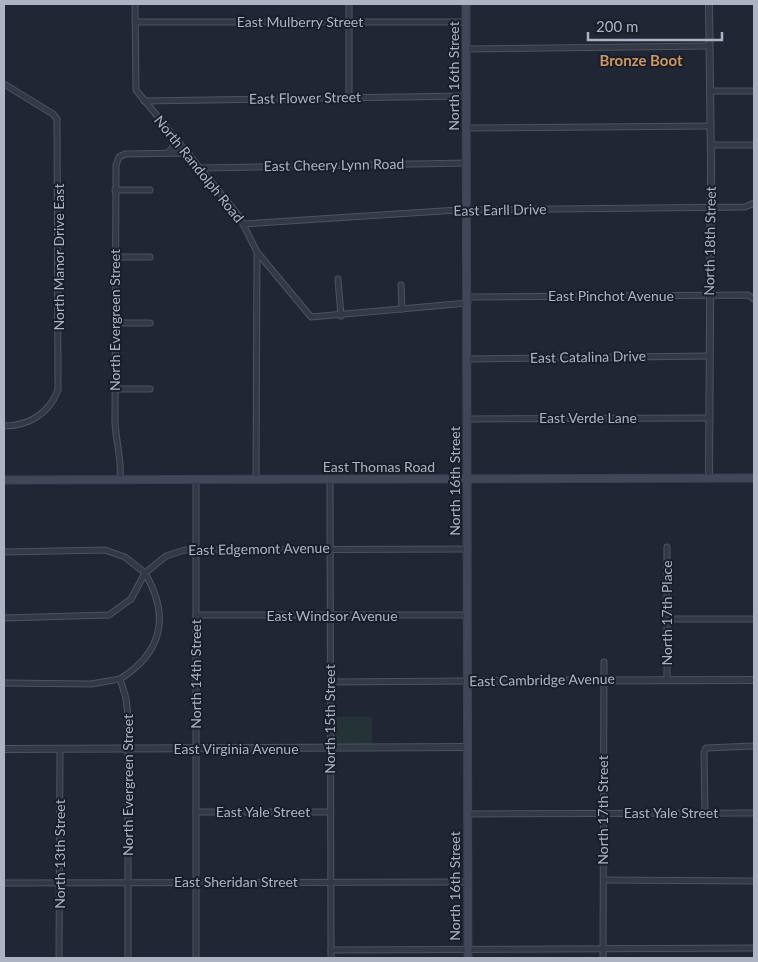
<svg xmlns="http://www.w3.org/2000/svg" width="758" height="962" font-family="Lato,sans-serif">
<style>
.green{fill:#233336}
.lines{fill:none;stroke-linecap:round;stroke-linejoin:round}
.minor-casing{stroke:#4d5360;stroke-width:7}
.tertiary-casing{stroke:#4d5360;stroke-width:8}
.secondary-casing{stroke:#3c424e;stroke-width:9}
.minor{stroke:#333945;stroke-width:5}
.tertiary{stroke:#333945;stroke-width:6}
.secondary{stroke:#414758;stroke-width:7}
.labels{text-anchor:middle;stroke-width:4;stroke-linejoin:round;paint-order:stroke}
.street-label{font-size:14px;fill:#adb3c2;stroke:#191e29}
.neighbourhood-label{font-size:15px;font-weight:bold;fill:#cc985d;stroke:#191e29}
</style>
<rect width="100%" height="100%" fill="#202634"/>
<!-- green -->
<path class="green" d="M333,717H372V744H335Z"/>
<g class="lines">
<!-- minor casing -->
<g class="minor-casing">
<g id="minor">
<path d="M135,4L136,90L239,216L257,252L311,317L468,303"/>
<path d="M349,4V98"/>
<path d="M135,22H466"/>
<path d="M466,49L709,46"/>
<path d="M4,84L53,114L57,119L58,390C49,414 28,426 4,426"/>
<path d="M710,91H754"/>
<path d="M144,101L466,96"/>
<path d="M466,128L711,126"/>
<path d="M711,145H754"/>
<path d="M168,153L174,146V136"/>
<path d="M201,168L467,163"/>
<path d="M115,190H150"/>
<path d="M244,224L458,210L745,207L754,203"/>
<path d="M115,257H150"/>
<path d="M338,279L341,316"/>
<path d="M401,285L402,309"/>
<path d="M468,297L748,295L754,299"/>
<path d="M115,323H150"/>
<path d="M467,359L709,356"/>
<path d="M115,389H150"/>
<path d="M468,419L709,418"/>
<path d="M120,479C122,460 116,442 115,423L116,165L119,157L125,154L189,153"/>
<path d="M256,480L257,252"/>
<path d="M330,480L331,958"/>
<path d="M667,547V679"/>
<path d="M4,552L105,550L125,557L145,573L166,556L185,550L468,549"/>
<path d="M196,615H467"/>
<path d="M4,618L109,615L131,599L145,573"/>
<path d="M667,619H754"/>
<path d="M330,682L468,681"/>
<path d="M4,683L91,684L120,679"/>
<path d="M196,812H330"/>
<path d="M705,813L704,753L706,748L754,746"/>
<path d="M467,814L754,813"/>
<path d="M604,880L754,881"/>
<path d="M4,883L467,882"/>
<path d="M331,950L754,948"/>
<path d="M59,958L60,749"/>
<path d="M128,958V716L126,698L120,679C163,652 170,616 145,573"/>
<path d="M196,958V479"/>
<path d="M603,958L604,662"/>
</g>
</g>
<!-- tertiary casing -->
<g class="tertiary-casing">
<g id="tertiary">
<path d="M709,4L711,164L709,478"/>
<path d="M468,681L754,680"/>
<path d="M4,749L468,747"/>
</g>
</g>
<!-- secondary casing -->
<g class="secondary-casing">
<g id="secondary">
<path d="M466,4L468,958"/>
<path d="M4,480L754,478"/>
</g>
</g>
<!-- minor -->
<use href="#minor" class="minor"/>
<!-- tertiary -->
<use href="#tertiary" class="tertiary"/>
<!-- secondary -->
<use href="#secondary" class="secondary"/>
</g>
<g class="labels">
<!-- street labels -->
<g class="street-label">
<text x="300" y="27">East Mulberry Street</text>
<text transform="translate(454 76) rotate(-90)" y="5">North 16th Street</text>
<text transform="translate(305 98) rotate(-1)" y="5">East Flower Street</text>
<text transform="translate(334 165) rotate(-1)" y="5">East Cheery Lynn Road</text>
<text transform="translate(199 169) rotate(51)" y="5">North Randolph Road</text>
<text transform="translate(500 210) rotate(-1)" y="5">East Earll Drive</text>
<text transform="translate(710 241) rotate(-89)" y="5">North 18th Street</text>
<text transform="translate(59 257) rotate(-90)" y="5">North Manor Drive East</text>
<text x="611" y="301">East Pinchot Avenue</text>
<text transform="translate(115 320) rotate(-90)" y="5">North Evergreen Street</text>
<text transform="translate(588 357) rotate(-1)" y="5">East Catalina Drive</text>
<text x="588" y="423">East Verde Lane</text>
<text x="379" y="472">East Thomas Road</text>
<text transform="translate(455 481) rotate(-90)" y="5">North 16th Street</text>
<text transform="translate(259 549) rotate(-1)" y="5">East Edgemont Avenue</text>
<text transform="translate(667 613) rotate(-90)" y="5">North 17th Place</text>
<text x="332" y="621">East Windsor Avenue</text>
<text transform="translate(196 674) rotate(-90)" y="5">North 14th Street</text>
<text transform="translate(542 680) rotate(-1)" y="5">East Cambridge Avenue</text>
<text transform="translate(330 719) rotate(-90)" y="5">North 15th Street</text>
<text x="236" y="754">East Virginia Avenue</text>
<text transform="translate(128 785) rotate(-90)" y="5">North Evergreen Street</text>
<text transform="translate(603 810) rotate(-90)" y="5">North 17th Street</text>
<text x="263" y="817">East Yale Street</text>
<text x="671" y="818">East Yale Street</text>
<text transform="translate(60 854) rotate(-90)" y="5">North 13th Street</text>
<text x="236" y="887">East Sheridan Street</text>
<text transform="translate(455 886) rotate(-90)" y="5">North 16th Street</text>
</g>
<!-- neighbourhood labels -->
<g class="neighbourhood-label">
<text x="641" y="66">Bronze Boot</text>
</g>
</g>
<!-- border -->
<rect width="758" height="962" fill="none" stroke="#adb3c2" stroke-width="10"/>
<!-- scale -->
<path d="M588 32v8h134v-8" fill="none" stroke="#adb3c2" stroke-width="2.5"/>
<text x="596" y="32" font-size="15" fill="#adb3c2" stroke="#191e29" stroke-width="4" paint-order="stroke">200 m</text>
</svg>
